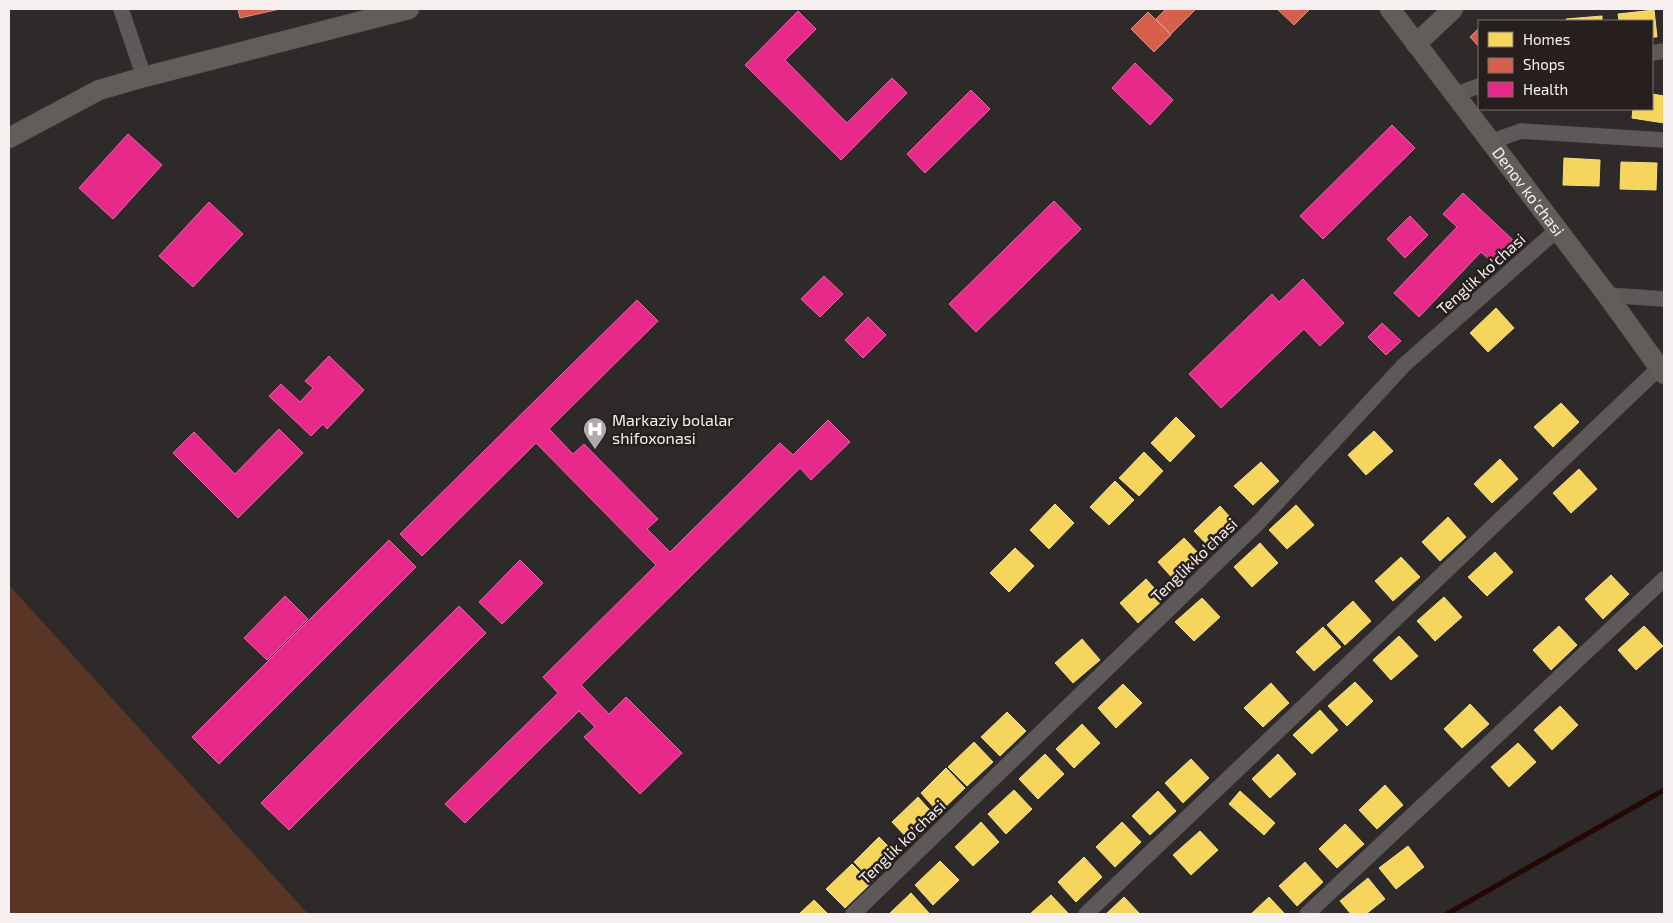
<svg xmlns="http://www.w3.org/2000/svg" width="1673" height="923" font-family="'Exo 2',sans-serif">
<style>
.green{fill:#593526}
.homes{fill:#f6d55c;stroke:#f6dd88}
.shops{fill:#d6604d;stroke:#df8b7e}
.health{fill:#e7298a;stroke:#eb65a8}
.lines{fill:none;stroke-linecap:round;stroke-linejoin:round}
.stream{stroke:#230804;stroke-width:5}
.street-casing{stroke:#4b4747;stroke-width:16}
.secondary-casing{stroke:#4b4747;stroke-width:21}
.street{stroke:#5c5958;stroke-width:15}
.secondary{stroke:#635d5a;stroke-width:20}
.labels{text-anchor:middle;stroke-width:5;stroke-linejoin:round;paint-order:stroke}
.street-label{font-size:16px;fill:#f5f0ef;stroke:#261f1d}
.poi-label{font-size:16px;fill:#f5f0ef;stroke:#261f1d;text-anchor:start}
</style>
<rect width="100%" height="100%" fill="#2e2a29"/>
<!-- green -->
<path class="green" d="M9,585L308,914H9Z"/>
<!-- homes -->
<g class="homes">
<path d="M1654,10L1657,37H1652V21H1619L1618,14Z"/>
<path d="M1602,16V21H1567L1566,19Z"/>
<path d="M1652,94L1664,96V123L1632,118L1633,109H1652Z"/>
<path d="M1564,158L1600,160L1599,186L1563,185Z"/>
<path d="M1621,162L1657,163L1656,190L1620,189Z"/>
<path d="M1496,308L1514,328L1488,352L1470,333Z"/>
<path d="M1561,403L1579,422L1553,447L1534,427Z"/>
<path d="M1176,417L1195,436L1170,462L1151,443Z"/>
<path d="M1374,431L1393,451L1366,475L1348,455Z"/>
<path d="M1144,452L1163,471L1139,496L1119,478Z"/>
<path d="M1500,459L1518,479L1492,503L1474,484Z"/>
<path d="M1261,462L1279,481L1253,505L1234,486Z"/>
<path d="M1579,469L1597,489L1571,513L1553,493Z"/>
<path d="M1115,481L1134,500L1109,525L1090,507Z"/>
<path d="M1055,504L1074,523L1049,549L1030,530Z"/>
<path d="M1296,505L1314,525L1287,549L1269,530Z"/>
<path d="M1220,506L1238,526L1212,550L1194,531Z"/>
<path d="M1448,517L1466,537L1440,561L1422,542Z"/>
<path d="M1184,538L1202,557L1176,582L1158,562Z"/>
<path d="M1260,543L1278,563L1252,587L1234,567Z"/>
<path d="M1015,548L1034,566L1009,592L990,573Z"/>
<path d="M1495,552L1513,572L1487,596L1468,577Z"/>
<path d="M1401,557L1420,577L1393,601L1375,581Z"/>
<path d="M1611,575L1629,594L1603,619L1585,599Z"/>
<path d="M1146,579L1164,599L1138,623L1120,603Z"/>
<path d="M1444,597L1462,617L1435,641L1417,621Z"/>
<path d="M1202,598L1220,617L1194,641L1175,622Z"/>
<path d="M1353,601L1371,621L1345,645L1327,625Z"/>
<path d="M1559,626L1577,645L1551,670L1533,650Z"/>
<path d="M1644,626L1663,646L1636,670L1618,650Z"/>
<path d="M1323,627L1341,647L1314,671L1296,652Z"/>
<path d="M1399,636L1418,656L1391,680L1373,660Z"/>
<path d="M1082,639L1100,660L1073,683L1055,663Z"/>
<path d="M1355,682L1373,701L1347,726L1328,706Z"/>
<path d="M1271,683L1289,703L1263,727L1244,708Z"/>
<path d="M1123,684L1142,703L1116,728L1098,708Z"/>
<path d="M1470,704L1489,724L1462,748L1444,729Z"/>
<path d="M1560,706L1578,725L1552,750L1534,730Z"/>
<path d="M1320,710L1338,730L1312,754L1293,735Z"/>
<path d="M1007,712L1026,731L1000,756L981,737Z"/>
<path d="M1082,724L1100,743L1074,768L1056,749Z"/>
<path d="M974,742L993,762L967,786L948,767Z"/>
<path d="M1518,743L1536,762L1509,787L1491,767Z"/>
<path d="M1045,754L1064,774L1038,799L1019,779Z"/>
<path d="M1278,754L1296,774L1270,798L1252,779Z"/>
<path d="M1191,759L1209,778L1183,803L1165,783Z"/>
<path d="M946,768L965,788L939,813L921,793Z"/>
<path d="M1385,785L1403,805L1377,829L1359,810Z"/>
<path d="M1014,790L1032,809L1006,834L988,814Z"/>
<path d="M1158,791L1176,811L1150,835L1132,816Z"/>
<path d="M1240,791L1275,823L1264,835L1229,804Z"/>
<path d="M918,797L936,817L910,841L892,822Z"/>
<path d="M981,822L999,842L973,866L955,847Z"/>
<path d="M1122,822L1141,842L1115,867L1096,847Z"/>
<path d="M1345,824L1364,844L1337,868L1319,849Z"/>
<path d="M1200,831L1218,850L1191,875L1173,855Z"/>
<path d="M879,837L898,856L872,881L854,862Z"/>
<path d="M1408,846L1424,867L1396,889L1379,868Z"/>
<path d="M1084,857L1102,877L1076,902L1058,882Z"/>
<path d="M940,861L959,880L933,905L915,885Z"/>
<path d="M1305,862L1323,882L1297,906L1279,886Z"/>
<path d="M852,864L871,883L845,908L826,889Z"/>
<path d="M1368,878L1385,899L1366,914H1351L1340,901Z"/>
<path d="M911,893L929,913L927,914H889Z"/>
<path d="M1051,895L1069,914H1030Z"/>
<path d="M1124,897L1140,914H1106Z"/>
<path d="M1269,897L1285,914H1251Z"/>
<path d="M814,900L828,914H799Z"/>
</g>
<!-- shops -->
<g class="shops">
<path d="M238,9H280L240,18Z"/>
<path d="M1166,9H1193L1195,10L1171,34L1156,19Z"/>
<path d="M1277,9H1310L1294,25Z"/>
<path d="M1148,12L1171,35L1154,52L1131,29Z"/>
<path d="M1479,28V47L1470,37Z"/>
</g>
<!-- health -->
<g class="health">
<path d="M798,11L816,29L785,60L847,123L892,78L907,93L841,160L745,65Z"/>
<path d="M1135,63L1173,100L1150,125L1112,88Z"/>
<path d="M971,90L990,109L925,173L907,154Z"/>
<path d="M1392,125L1415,148L1323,239L1300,216Z"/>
<path d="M128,134L162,165L113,219L79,188Z"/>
<path d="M1463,193L1513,240L1492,262L1481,252L1419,317L1394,293L1457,227L1443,214Z"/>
<path d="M1054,201L1081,229L976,332L949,304Z"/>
<path d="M209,202L243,234L193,287L159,256Z"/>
<path d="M1410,216L1428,235L1405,258L1387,239Z"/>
<path d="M824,276L843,294L820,317L801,299Z"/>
<path d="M1303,279L1344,323L1320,346L1304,329L1221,408L1189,374L1272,294L1279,302Z"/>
<path d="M637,300L658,321L549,429L573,454L584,444L658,519L647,529L670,552L780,443L793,455L828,420L850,442L811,480L800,468L581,685L609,714L626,697L682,753L640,794L584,737L595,727L579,711L465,823L445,804L558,693L543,677L656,565L536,443L422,556L400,534Z"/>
<path d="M868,317L886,335L863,358L845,340Z"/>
<path d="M1382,323L1401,341L1386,355L1368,337Z"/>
<path d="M329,356L364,390L327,429L323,424L311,436L269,396L281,384L300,402L313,388L305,381Z"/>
<path d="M279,429L303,453L238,518L173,453L194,432L235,474Z"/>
<path d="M389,540L416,567L219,764L192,737Z"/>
<path d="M520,560L543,583L502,624L479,602Z"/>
<path d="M285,596L308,619L267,660L244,638Z"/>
<path d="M459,606L486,633L289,830L261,803Z"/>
</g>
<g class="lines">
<!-- stream -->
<path class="stream" d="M1447,914L1664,790"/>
<!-- street casing -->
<g class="street-casing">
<g id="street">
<path d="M121,9L144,77"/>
<path d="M1652,53L1664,51"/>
<path d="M1454,95L1479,86"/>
<path d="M1490,142L1521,131L1664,140"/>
<path d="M1607,295L1664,299"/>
<path d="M853,914L1259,522L1404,365L1557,230"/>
<path d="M1086,914L1659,368"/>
<path d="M1307,914L1664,579"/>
</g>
</g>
<!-- secondary casing -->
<g class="secondary-casing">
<g id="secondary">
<path id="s1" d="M1390,9L1607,295L1664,374"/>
<path d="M1416,44L1453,9"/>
<path d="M9,138L99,90L144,77L409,9"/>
</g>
</g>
<!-- street -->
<use href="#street" class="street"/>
<!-- secondary -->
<use href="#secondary" class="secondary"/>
</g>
<!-- icons -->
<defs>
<g id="hospital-pin" transform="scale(1.25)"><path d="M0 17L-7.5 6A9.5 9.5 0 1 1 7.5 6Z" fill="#afabaa" stroke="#261f1d"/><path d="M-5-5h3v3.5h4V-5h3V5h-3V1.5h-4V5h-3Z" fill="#fff"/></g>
</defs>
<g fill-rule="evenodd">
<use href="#hospital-pin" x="595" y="429"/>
</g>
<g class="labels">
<!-- street labels -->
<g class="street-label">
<text dy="6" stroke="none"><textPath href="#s1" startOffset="229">Denov ko'chasi</textPath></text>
<text transform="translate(1481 274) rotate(-42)" y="6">Tenglik ko'chasi</text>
<text transform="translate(1194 560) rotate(-44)" y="6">Tenglik ko'chasi</text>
<text transform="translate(902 842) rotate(-44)" y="6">Tenglik ko'chasi</text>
</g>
<!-- poi labels -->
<g class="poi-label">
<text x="612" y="426">Markaziy bolalar<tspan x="612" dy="18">shifoxonasi</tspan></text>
</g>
</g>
<!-- border -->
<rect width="1673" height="923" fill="none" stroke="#f5f0ef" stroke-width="20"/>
<!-- legend -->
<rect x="1478" y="20" width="175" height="90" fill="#261f1d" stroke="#797371"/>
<rect x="1488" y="32" width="25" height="15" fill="#f6d55c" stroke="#797371"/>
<text x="1523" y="45" font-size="15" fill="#f5f0ef">Homes</text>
<rect x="1488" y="58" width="25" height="15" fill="#d6604d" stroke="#797371"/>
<text x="1523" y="70" font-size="15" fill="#f5f0ef">Shops</text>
<rect x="1488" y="82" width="25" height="15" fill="#e7298a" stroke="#797371"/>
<text x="1523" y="95" font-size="15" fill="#f5f0ef">Health</text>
</svg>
